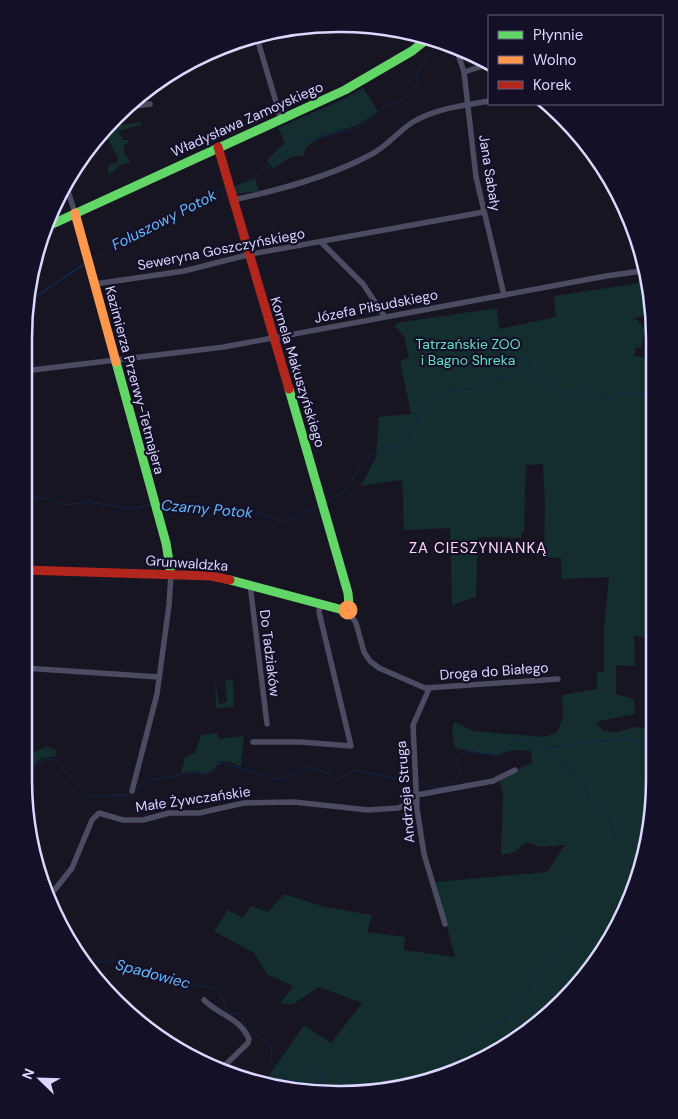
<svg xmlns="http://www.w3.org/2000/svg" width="678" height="1119" font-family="'DM Sans',sans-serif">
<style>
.green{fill:#142d2e}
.water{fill:#112548}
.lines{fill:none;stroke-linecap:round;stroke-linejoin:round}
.stream{stroke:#112548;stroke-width:1}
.street{stroke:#4b4b62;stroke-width:5.5}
.fast{stroke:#63d668;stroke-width:9}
.slow{stroke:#ff974d;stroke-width:9}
.jam{stroke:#b3261e;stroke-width:9}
.labels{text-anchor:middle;stroke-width:4.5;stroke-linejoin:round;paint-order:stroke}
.street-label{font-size:14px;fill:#dbd7fe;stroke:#141027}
.park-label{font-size:14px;fill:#64debe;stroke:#141027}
.water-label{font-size:15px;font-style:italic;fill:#68b8fc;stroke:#141027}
.neighbourhood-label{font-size:15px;letter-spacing:1px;fill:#fed9f1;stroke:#141027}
.rim{fill:none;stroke:#dbd7fe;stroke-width:2.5}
</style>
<rect width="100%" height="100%" fill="#181522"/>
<!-- green -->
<g class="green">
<path d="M363,88L378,111L358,125L322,136L306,147L304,155L291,157L273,169L267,160L285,143L278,128L344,99Z"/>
<path d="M141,122V125L118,131L123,140H128L129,143L124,144V153L131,162L120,165L109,175L108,166L117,162L118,158L106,135L115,126Z"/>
<path d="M255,178L259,191L236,194L234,187Z"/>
<path d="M646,282L652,298V315L633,318L631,319L635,318L645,329L641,348L636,347L634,356L652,359L653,638L634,636L635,666L616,665V694L634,699L635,714L596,722L603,731L618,732L634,727L653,729L654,801L637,882L601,955L531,1030L444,1077H436L433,1080L339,1095L264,1083L304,1025L331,1043L362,1003L319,987L293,1004H280L293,986L267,974L254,953L214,931L228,910L243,918L251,906L268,912L284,894L325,907L372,915L367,932L405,937L404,950L455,957L435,882L547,872L565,845L541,847L526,842L515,852L501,855L503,794L499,777L532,763L531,751L513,750L496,756L455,748L452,728L455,722L473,731L545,737L557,732L563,717L562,695L597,689V672H604V628L609,577L562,579L561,558L544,557L545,505L543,464L526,465L524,532L521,533V538L478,537L476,597L452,605L450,528L404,530L402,480L361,486L376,457L379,417L411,414L400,361L409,358L404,336L395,327L397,323L497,308L499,329L556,317L554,296Z"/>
<path d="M233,679L234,707L216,708L215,680L219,704L227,702L225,680Z"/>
<path d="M217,733L220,739L244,736L241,766C214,755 224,764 206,774L197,771L181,773L185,757L195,753L201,735Z"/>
<path d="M47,746L57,751L55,757L42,758L24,774V751L35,752Z"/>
</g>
<!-- water -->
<path class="water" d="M88,260L89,262L27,304L28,301Z"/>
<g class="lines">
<!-- stream -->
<g class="stream">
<path d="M235,186L250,181L295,144L359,127L387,105L404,99L418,83L417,73C423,65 430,49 438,45"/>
<path d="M93,259C135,233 179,205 226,189"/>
<path d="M24,498H43L63,505L90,502L132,509L152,504"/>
<path d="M326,502L344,492L362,463L380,450L396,447L406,441L426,404L436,395L449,390C462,395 492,379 510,377L512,373V363C524,351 530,368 536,375C542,381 551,382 558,387C562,391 564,395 570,397L577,389L586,395L594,397L599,390L605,399L610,400L622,394L632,393H652"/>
<path d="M159,503L164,502L169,507L187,504L253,512L285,522L319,506"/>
<path d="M550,749L586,787L589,801L607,818L617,838"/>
<path d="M24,776L43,760L55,759L79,787L91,796L132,795L140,786L149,780L197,772L208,775L218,764L224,763L281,780L309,767L327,773L337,780L356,770L414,782"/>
<path d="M418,782L436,788L450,786L460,774L457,762C464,747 472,752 485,754C491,755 497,753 503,753L514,741L523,739L549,748L576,743L628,739L653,748"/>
<path d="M79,954L99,962H116L185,985L213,987L220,992L225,1007L230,1013L239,1014L249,1031L270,1043L272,1049L271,1061L286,1080L300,1082L316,1070L320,1072C321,1086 325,1087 335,1095"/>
<path d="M436,1079L440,1076L443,1077"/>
<path d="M433,1080L440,1067L465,1041L504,1021L524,997L537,975L551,964L566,946L571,934"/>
<path d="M341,1095L343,1080L350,1079L357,1089L362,1091"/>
</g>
<!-- street -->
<g class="street">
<path d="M257,38L281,119"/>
<path d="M458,54L464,72L476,177L504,295"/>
<path d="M464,72L486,65"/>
<path d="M134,106L150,104"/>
<path d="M66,185L75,213"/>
<path d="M233,200C279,190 329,177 370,155C387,147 397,132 413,122C435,109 464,105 489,101"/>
<path d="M322,243L363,284L385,317"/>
<path d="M95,284L184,271L251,254L484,212"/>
<path d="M24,371L224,347L606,276L642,271"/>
<path d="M250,584L267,724"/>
<path d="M350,614L356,623L364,652L370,661L379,668L425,688L558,679"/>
<path d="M24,668L159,677"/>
<path d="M429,689L413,725L417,809L424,854L445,924"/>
<path d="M253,742H301L351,746L319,612L320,605"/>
<path d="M132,791L157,694L169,605L171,574"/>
<path d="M417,795L493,781L515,770"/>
<path d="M49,897L72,868L92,820L99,813L123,820H143L169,813H199L244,803L294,802L368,810L398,808L417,800"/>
<path d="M204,1000C220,1016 239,1017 249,1039L248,1043L221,1069"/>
</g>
<!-- fast -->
<g class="fast">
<path d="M46,227L345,90L412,51L426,40"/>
<path d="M116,362L166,543L171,574"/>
<path d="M289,389L348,593L349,605"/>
<path d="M230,580L343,610"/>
</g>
<!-- slow -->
<g class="slow">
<path d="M75,213L116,362"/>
<circle cx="348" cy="610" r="5"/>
</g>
<!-- jam -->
<g class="jam">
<path d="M218,147L289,389"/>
<path d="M24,570L211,576L230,580"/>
</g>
</g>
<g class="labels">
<!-- street labels -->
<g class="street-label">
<text transform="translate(247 119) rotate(-24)" y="5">Władysława Zamoyskiego</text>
<text transform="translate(490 173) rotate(81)" y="5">Jana Sabały</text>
<text transform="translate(221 249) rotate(-11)" y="5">Seweryna Goszczyńskiego</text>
<text transform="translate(376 306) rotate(-11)" y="5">Józefa Piłsudskiego</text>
<text transform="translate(298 372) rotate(73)" y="5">Kornela Makuszyńskiego</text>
<text transform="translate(135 380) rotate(75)" y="5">Kazimierza Przerwy-Tetmajera</text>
<text transform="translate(187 563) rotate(4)" y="5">Grunwaldzka</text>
<text transform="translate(270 653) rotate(83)" y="5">Do Tadziaków</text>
<text transform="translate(494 671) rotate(-4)" y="5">Droga do Białego</text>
<text transform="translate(405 792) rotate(-95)" y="5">Andrzeja Struga</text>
<text transform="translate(193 799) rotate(-8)" y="5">Małe Żywczańskie</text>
</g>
<!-- park labels -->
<g class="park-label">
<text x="468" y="349">Tatrzańskie ZOO<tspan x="468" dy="16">i Bagno Shreka</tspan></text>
</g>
<!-- water labels -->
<g class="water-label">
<text transform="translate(164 220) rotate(-27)" y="5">Foluszowy Potok</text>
<text transform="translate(207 509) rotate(5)" y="5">Czarny Potok</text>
<text transform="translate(153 974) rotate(15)" y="5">Spadowiec</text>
</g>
<!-- neighbourhood labels -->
<g class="neighbourhood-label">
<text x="478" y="553">ZA CIESZYNIANKĄ</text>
</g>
</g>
<!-- crop -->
<path d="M0 0H678V1119H0ZM338 32H340A306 306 0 0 1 646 338V780A306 306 0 0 1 340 1086H338A306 306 0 0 1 32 780V338A306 306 0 0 1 338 32Z" fill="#141027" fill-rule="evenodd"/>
<path class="rim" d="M338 32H340A306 306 0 0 1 646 338V780A306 306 0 0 1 340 1086H338A306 306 0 0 1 32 780V338A306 306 0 0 1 338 32Z"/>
<!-- legend -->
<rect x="488" y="15" width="175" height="90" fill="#141027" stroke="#64607d"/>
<rect x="498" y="31" width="25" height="8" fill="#63d668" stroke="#64607d"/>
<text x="533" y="40" font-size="15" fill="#dbd7fe">Płynnie</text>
<rect x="498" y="56" width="25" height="8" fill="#ff974d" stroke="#64607d"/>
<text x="533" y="65" font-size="15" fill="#dbd7fe">Wolno</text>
<rect x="498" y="81" width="25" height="8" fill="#b3261e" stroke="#64607d"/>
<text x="533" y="90" font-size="15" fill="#dbd7fe">Korek</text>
<!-- north arrow -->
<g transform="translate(40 1079) rotate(293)" stroke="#141027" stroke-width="4" paint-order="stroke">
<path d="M0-4L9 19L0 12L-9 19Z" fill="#dbd7fe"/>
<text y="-8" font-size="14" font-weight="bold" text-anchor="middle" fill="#dbd7fe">N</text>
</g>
</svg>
